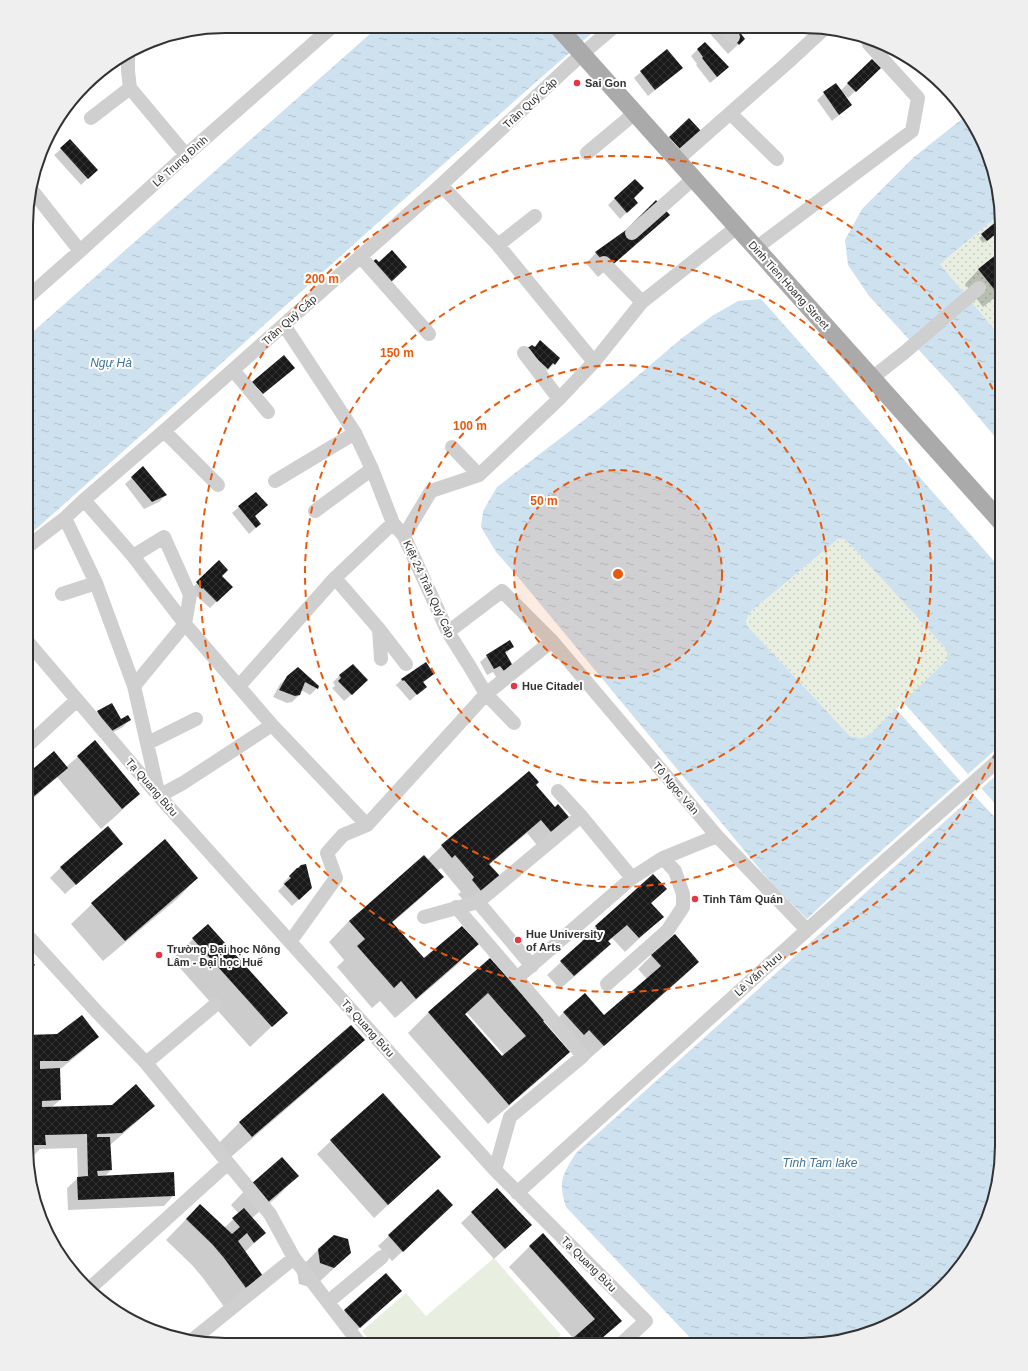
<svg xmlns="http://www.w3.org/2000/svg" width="1028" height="1371" font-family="Arial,sans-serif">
<defs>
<pattern id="park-dots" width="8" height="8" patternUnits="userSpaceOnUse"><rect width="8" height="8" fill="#e8eee0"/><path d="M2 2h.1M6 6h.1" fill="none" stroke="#c7cdc1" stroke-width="1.8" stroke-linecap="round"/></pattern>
<pattern id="water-ripples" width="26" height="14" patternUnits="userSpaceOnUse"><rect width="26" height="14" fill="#cde1ee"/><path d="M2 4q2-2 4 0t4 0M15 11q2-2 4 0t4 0" fill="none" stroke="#b0c2cd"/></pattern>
<pattern id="building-cross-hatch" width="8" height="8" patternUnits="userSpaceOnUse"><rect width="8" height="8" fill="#191919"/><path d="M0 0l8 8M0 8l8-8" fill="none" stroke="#323232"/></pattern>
</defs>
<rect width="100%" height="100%" fill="#fff"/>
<path fill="url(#park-dots)" d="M1000 214 1002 225V324L995 330 940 264Z
M842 538 848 542 947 650V661L870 734 862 738 850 736 748 627 746 621 749 613 838 539Z"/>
<path fill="#e8eee0" d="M494 1258 561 1335 550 1344H373L362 1331 406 1293 426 1316Z"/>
<path fill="url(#water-ripples)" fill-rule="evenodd" d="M379 26 599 27C406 195 218 368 27 537V337Z
M967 115 981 137 995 174 1000 214 940 264 995 330 1002 324V445L952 386 869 296 848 265 845 240 862 209 914 157Z
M761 299 1002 570V744L847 881 807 919 773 885 513 571 496 552 481 527 483 511 497 487 601 407 682 338 712 316 738 301ZM842 538 848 542 947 650V660L870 734 862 738 850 736 748 627 746 621 749 613 838 539Z
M1002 770V1159L991 1210 968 1257 952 1275 900 1319C847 1354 758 1345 697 1345L566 1207C558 1180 562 1176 576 1153Z"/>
<path fill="#fff" d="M903 702 969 775 961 782 896 709Z
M980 787 1002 811V825L972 793Z"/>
<path fill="#0003" fill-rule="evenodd" d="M707 27H743L738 32 744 39 728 54 705 28Z
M698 49 721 74 710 83 696 65 697 64 691 56Z
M872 60 880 68 848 98 845 95 844 96 851 105 832 121 817 100 835 84 840 91Z
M681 68 648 96 634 78 641 72Z
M61 149 90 176 81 185 54 155Z
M615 198H632L636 203 620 219 608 205Z
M668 215 598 277 586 263 596 253Z
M997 223 998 231 983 243 979 238Z
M1002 251V292L983 307 965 284 978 270Z
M540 342 554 364 547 371 546 369 540 375 534 347Z
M143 468 166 495 159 502 144 509 125 484Z
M267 505 254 517 260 524 249 534 232 513 239 507Z
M219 562 221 576 231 587 210 608 190 590Z
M513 647 505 654 512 666 497 678 493 672 487 675 480 662 487 656Z
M298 669 317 688 310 695 301 690 299 695 292 702 287 703 273 697 280 684Z
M433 674 423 683 418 693 410 701 397 686H395L402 679Z
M340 675 360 687 344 701 332 688 335 686 333 682Z
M111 704 121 720H129L123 727 103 738 91 719 98 712Z
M95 742 139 794 118 814 101 829 57 777 27 804V776L54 753 66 767Z
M535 785 555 809 567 817 537 845 527 833 489 865 499 876 467 905 458 894 461 892 441 868 437 871 442 877 422 897 392 923 424 960 477 944 457 965 395 1018 380 1001 372 1008 337 967 344 960 329 942 349 921 427 860 442 846Z
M122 844 65 894 50 878 61 867Z
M297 869 311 888 292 906 278 891 284 885 283 883Z
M653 875 666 889 650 904 662 917 625 952 612 938 608 942 609 944 596 958 560 989 547 975 583 942 581 940 595 927Z
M197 878 177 899 103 961 71 924 92 904Z
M208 925 286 1013 250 1047 172 959Z
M652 955 698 962 684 976 589 1059 574 1043 550 1026 564 1012 604 1017 647 979 638 969Z
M490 959 569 1052 548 1072 488 1124 408 1033 429 1012ZM467 1013 505 1056 502 1058 464 1015Z
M26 1036H97L84 1050 59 1070 60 1100 52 1107 153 1106 139 1120 110 1145 111 1170 104 1177 174 1195 164 1206 68 1210 67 1188 78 1178 77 1148 40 1149 31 1158H28L26 1146Z
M363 1040 343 1060 231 1157 219 1143 240 1122Z
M331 1141 440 1157 374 1218 317 1154Z
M297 1176 277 1197 252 1218 264 1233 245 1252 262 1276 225 1308 203 1278 192 1265 166 1240 200 1205 224 1228 239 1214 231 1205 251 1184Z
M497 1189 520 1235 494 1259 461 1223Z
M438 1190 442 1215 392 1261 378 1246Z
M530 1246 620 1321 596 1344H568L574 1339 509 1267Z
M318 1250 350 1253 313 1288 299 1284 297 1271Z
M390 1301 349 1337 335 1321 345 1311Z"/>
<path fill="url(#building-cross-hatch)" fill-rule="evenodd" d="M724 27H736L745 39 739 45Z
M705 42 729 67 717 77 702 58 703 57 697 49Z
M667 49 683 68 655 90 640 71Z
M872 59 881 68 856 92 847 83Z
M836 83 852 105 839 115 823 92Z
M689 118 701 131 680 149 669 137Z
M70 139 98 170 88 179 60 148Z
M635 179 644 188 634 198 638 203 627 213 614 198Z
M656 200 670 215 609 268 595 252 626 230Z
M997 221 1002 229 987 241 981 234Z
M392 250 407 267 390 283 372 262 376 259 379 262Z
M1002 250V290L998 294 978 269Z
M540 340 560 358 555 365 553 363 548 369 526 349 532 345 535 347Z
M284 355 295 368 263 394 252 382Z
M143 466 167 495 152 502 131 477Z
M256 492 268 505 255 516 261 524 256 528 238 506Z
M219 560 228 570 222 576 233 587 217 602 203 588 202 589 196 582Z
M510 640 514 647 505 652 513 666 504 671 500 666 494 669 486 655Z
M426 662 434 674 423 682 427 687 417 695 404 680 403 681 401 679Z
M353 664 368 680 352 695 338 681 341 678 339 675Z
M298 667 319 686 318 689 305 682 300 695 295 696 279 690 287 676Z
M112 703 121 719 128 715 131 720 110 732 97 711Z
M95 740 140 794 122 809 77 756Z
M54 751 68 768 27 802V774Z
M529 771 539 782 536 785 555 807 558 804 569 817 551 832 541 820 489 864 500 876 482 892 472 880 474 877 455 855 452 858 441 845Z
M108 826 123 844 76 885 60 867Z
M165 839 198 878 125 941 91 903Z
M424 855 444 877 392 922 424 958 462 926 479 944 416 999 401 981 394 988 357 946 365 939 349 921Z
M306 864 312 888 299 900 284 884 291 878 289 876 297 868H298L301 865Z
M653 874 667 889 651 903 664 917 639 938 627 925 608 941 611 944 574 976 560 961 597 928 595 926Z
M208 924 288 1013 272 1027 192 938Z
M675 934 699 962 604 1046 589 1030 584 1035 563 1012 585 993 604 1015 661 966 651 955Z
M26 955 35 965 26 973Z
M490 958 545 1020 543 1021 570 1052 509 1105 428 1012ZM488 993 526 1036 502 1056 465 1014Z
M82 1015 99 1037 68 1061H40V1069L60 1068 61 1100 42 1101V1107L112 1105 136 1084 155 1106 122 1133 97 1134V1137H110L112 1170 97 1171 98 1176 174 1172 175 1196 78 1200 77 1177 88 1176 87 1134 45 1135 46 1145H33V1135H26V1107H31L30 1062H26V1035L57 1034Z
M351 1025 365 1040 252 1137 239 1122Z
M383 1093 441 1157 388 1205 330 1140Z
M282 1157 299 1176 267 1203 251 1184Z
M497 1188 532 1225 505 1249 471 1212Z
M438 1189 453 1205 403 1252 388 1235Z
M200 1204 232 1234 240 1227 232 1218 244 1208 266 1233 254 1243 247 1233 238 1241 263 1276 246 1288 224 1258 212 1244 186 1219Z
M543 1233 622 1321 595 1344H566L595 1319 529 1246Z
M334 1235 348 1239 351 1253 334 1268 320 1263 318 1249Z
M386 1273 402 1291 360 1328 344 1310Z"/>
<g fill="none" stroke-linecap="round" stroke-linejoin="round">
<path stroke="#cfcfcf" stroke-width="14" d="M724 27 733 37
M128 56V71L130 88 186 155
M91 118 130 88
M735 118 777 159
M587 153 635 113
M677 160 786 64 825 28
M441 185 498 245 594 362
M31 189 80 251
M632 233 693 179
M498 245 535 216
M756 248 912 131 918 98 869 44 873 40
M360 256 429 334
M604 263 642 302
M28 297 80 251 186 155 333 26
M284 325 355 433 372 469 393 523 404 536 448 632 470 667 486 694 514 723
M524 353 559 399
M233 370 268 412
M872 378 905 352 979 288
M164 431 218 485
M452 447 479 475
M275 481 355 433
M84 500 133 556 185 624 272 725 367 825
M315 511 372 469
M65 518 96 583 134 686 159 796 183 783 272 725
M404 536 431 491 479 475 559 399 594 362 642 302 737 227
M27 547 65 518 84 500 164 431 441 185 582 54 614 27
M133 556 164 537 190 595 185 624 134 686
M335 578 379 629 406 664
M62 594 96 583
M379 629 381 659
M448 632 502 591 552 641 717 836 807 930
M27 641 159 796 495 1170 646 1321 621 1344
M239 686 335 578 393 523
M148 743 196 719
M27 746 77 700
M558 791 581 816 632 878
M478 902 532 966
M456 907 517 978
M424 917 478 902 581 816
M26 934 97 1012 146 1063 270 1214 294 1258 360 1344
M290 942 336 878 327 853 343 835 367 825 486 694 552 641
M607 984 667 931 683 907V894L675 871 663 858
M146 1063 215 1005
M495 1170 510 1117 583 1056 517 978 632 878 663 858 717 836
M517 1193 807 930 1002 757
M89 1289 228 1163
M328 1302 382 1257
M191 1341 294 1258"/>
<path stroke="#aaa" stroke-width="18" d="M558 27 1002 523"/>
</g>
<circle cx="618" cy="574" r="104" fill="#e8590c" fill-opacity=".12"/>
<g fill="none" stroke="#e8590c" stroke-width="2" stroke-dasharray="7 5">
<circle cx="618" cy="574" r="104"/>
<circle cx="618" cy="574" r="209"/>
<circle cx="618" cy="574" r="313"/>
<path d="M1001 741A418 418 0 1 1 1001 407"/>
</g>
<g fill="#e83541" stroke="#fff" stroke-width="1.5">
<circle cx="577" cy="83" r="4"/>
<circle cx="514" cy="686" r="4"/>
<circle cx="695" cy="899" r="4"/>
<circle cx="518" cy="940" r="4"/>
<circle cx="159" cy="955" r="4"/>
</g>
<g text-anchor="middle" stroke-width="4" stroke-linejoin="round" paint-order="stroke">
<g font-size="11" font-weight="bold" fill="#323232" stroke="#fff" text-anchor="start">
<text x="585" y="87">Sai Gon</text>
<text x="522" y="690">Hue Citadel</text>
<text x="703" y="903">Tinh Tâm Quán</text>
<text x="526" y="938">Hue University<tspan x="526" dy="13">of Arts</tspan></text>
<text x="167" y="953">Trường Đại học Nông<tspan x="167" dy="13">Lâm - Đại học Huế</tspan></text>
</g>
<g font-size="11" fill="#323232" stroke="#fff">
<text transform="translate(530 103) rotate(-43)" y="4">Trần Quý Cáp</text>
<text transform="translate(180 161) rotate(-42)" y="4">Lê Trung Đình</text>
<text transform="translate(789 285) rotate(48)" y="4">Dinh Tien Hoang Street</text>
<text transform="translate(289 320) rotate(-42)" y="4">Trần Quý Cáp</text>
<text transform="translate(429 589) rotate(65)" y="4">Kiệt 24 Trần Quý Cáp</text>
<text transform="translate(152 787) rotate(49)" y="4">Tạ Quang Bửu</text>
<text transform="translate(676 788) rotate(50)" y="4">Tô Ngọc Vân</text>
<text transform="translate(758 974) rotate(-42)" y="4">Lê Văn Hưu</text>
<text transform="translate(368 1028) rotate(48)" y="4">Tạ Quang Bửu</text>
<text transform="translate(589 1264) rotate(45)" y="4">Tạ Quang Bửu</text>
</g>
<g font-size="12" font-style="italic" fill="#3d7396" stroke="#fff">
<text x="111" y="367">Ngự Hà</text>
<text x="820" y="1167">Tinh Tam lake</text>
</g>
</g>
<path d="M0 0H1028V1371H0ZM225 33H803A192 192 0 0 1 995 225V1146A192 192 0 0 1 803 1338H225A192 192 0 0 1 33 1146V225A192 192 0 0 1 225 33Z" fill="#efefef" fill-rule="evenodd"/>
<path fill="none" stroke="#323232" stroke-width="2" d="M225 33H803A192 192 0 0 1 995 225V1146A192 192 0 0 1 803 1338H225A192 192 0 0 1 33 1146V225A192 192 0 0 1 225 33Z"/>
<circle cx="618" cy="574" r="6" fill="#e8590c" stroke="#fff" stroke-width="2"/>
<g font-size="12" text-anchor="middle" font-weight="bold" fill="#e8590c" stroke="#fff" stroke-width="4" stroke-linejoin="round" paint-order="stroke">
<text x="322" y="283">200 m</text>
<text x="397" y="357">150 m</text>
<text x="470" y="430">100 m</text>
<text x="544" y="505">50 m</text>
</g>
</svg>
